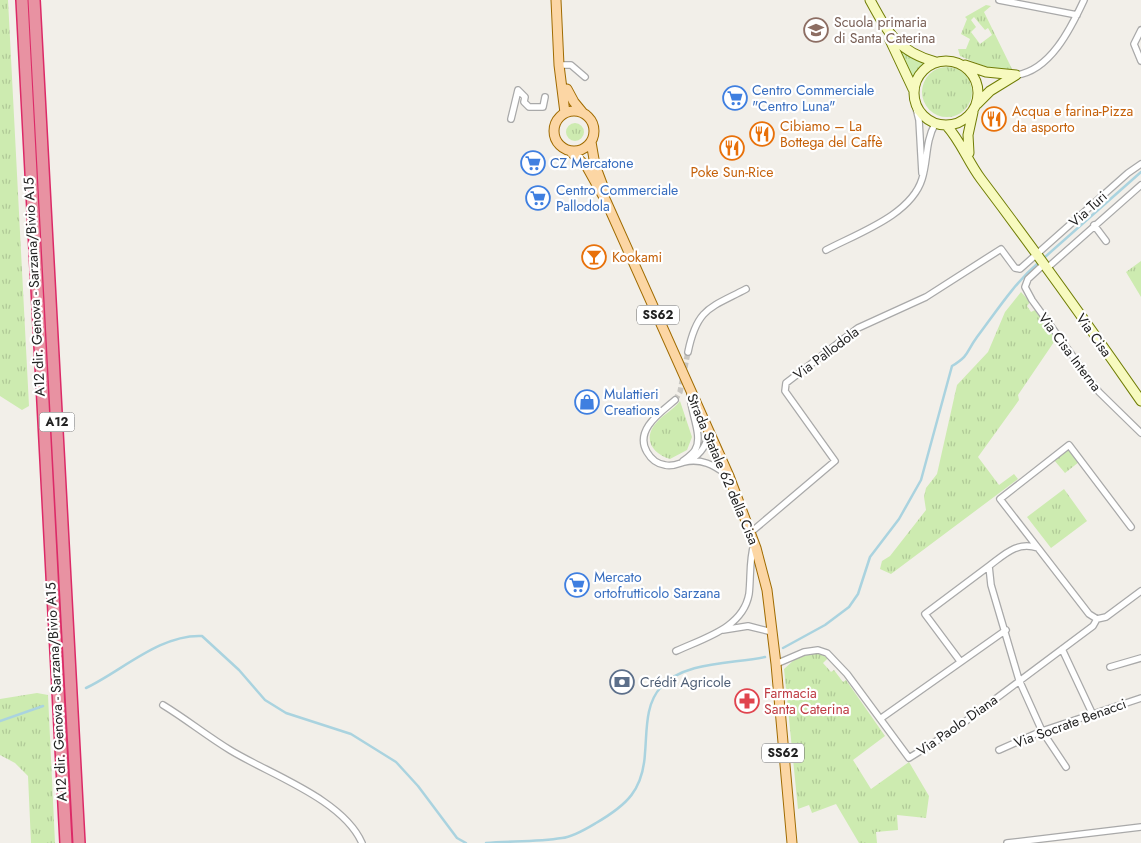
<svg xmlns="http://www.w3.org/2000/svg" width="1141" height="843" font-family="Jost,sans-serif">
<defs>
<pattern id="grass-tufts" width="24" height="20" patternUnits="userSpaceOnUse" patternTransform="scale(1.25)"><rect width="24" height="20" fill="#cdebb0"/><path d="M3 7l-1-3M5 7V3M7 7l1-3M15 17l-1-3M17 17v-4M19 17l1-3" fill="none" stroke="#b0c997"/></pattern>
</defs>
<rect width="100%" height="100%" fill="#f2efe9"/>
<path fill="url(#grass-tufts)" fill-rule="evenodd" d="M0 0H8L29 406 22 410 0 396Z
M986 5 991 6 984 12 1012 69C992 71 978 64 960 56L958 49H966L970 39 961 34 967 19 965 17ZM974 17 985 30 988 28 992 35 980 44 971 32 976 27 971 20Z
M896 45 927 61 919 68 913 80Z
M922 92a25 25 0 1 1 50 0a25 25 0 1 1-50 0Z
M566 132a9 9 0 1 1 18 0a9 9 0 1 1-18 0Z
M1141 261V297L1126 272Z
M1021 292 1030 302 1027 306 1031 312 1035 310 1056 339 1018 395 1019 400 978 457 999 485 1014 474 1018 479 891 574 880 569 882 561 890 556 926 510 924 497 926 488 937 474 957 385 988 352 1005 312Z
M680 401 692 437 687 450 670 459C652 454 642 438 657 422 664 414 673 410 680 401Z
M1068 450 1079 462 1065 473 1054 460Z
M1064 489 1087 521 1051 548 1027 517Z
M812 653 820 654 828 658 823 663 831 672 834 670 843 682 846 680 885 736 853 760 871 789 909 762 929 796 926 818 897 815 898 830 876 832 877 843H859L836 804 812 813 809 805 798 809 784 669 794 660Z
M37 693 48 695 55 843H31L28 776 15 763 0 755V699Z"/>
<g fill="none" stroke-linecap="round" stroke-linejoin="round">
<path stroke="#aad3df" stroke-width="2.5" d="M1045 257 1141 172
M783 648 825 625 849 607 858 594 870 557 899 519 921 480 952 366C970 355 966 352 977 337 996 312 1013 285 1037 264
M86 688C122 671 160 634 202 636L239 670 265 700 286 713 351 734 396 762 418 786 457 838 466 843
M0 721 43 706
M486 843C511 841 537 842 562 838 573 837 586 829 596 823 627 805 643 790 645 753 647 731 645 704 661 687 684 661 733 664 765 657"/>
<path stroke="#c8c6c1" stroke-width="5.5" stroke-dasharray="5.5 3" stroke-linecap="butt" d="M675 400 680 392 688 352"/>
<g stroke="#a9a9a9" stroke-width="8">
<path id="street" d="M999 0 1077 15
M1141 30 1134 44 1141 61
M559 65H571L585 77
M1016 75C1050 71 1071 28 1084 0
M915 104 919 120 922 173
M511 119 518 90 525 97 524 102 529 107H543L545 97
M1094 225 1106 241
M826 250C858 233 911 215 922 179 928 160 925 142 935 124
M1043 265 1028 279 1025 287 1032 300 1099 392 1141 433
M1046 269 1141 185
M688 352C697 308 710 308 746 289
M675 400C661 412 634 430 647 452 651 459 657 464 665 465 672 467 678 464 684 462 701 458 714 465 727 475
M691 459C701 454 707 444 708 433
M683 461C687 458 693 454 695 450 704 436 689 410 690 392
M750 533 835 461 785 391 786 383 858 328 926 297 1001 249 1015 268 1020 269 1128 173 1141 164
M1038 548 1000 499 1069 445 1131 527
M723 630 748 626 772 632
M1062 649 1092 713
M676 651C704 638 743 628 749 594 751 577 749 561 754 544
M960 661 925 614 989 566
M776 664 804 652 818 650 827 653 847 674 909 758 954 730 1093 626 1097 619 1106 617 1141 591
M1110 667 1141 658
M163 705C186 719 207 736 230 750 269 774 343 799 362 843
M880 719 1006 630
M999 750 1042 731 1141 698
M1066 767 1042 731 1019 680 991 585 989 566C1005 554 1017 541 1038 548L1089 614 1097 619
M1007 843 1141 827"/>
</g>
<g stroke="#707d05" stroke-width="11">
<path id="secondary" d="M870 0C888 33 898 52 936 62
M890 40 913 89
M914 93a32 32 0 1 1 64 0a32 32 0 1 1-64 0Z
M965 65 986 72 1016 75
M977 104 990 91 1016 75
M946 125C961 141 968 162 981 179 1036 252 1089 326 1141 401
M969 153 968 135 973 112"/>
</g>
<g stroke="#a06b00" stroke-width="11">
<path id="primary" d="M556 0 559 65 565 113
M567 89 574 102 583 113
M554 131a20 20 0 1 1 40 0a20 20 0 1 1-40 0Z
M591 142 595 165 604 189
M570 151 587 167 606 201 729 476 756 548 767 590 776 664 792 843"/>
</g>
<g stroke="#dc2a67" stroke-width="14">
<path id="highway" d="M22 0 66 843
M34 0 79 843"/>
</g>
<use href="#street" stroke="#fff" stroke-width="5.5"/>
<use href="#secondary" stroke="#f7fabf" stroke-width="9"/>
<use href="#primary" stroke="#fcd6a4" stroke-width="9"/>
<use href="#highway" stroke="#e892a2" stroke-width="11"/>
</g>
<defs>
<g id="school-ring" transform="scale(1.25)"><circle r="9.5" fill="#fff" stroke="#8d6e63" stroke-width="1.5"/><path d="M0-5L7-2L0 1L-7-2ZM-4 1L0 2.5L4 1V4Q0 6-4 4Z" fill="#8d6e63"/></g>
<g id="supermarket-ring" transform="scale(1.25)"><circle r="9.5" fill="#fff" stroke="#3f7fe0" stroke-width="1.5"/><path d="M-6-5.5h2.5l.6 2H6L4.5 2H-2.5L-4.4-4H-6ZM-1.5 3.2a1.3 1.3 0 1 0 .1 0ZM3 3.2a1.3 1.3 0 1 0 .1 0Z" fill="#3f7fe0"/></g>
<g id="restaurant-ring" transform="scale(1.25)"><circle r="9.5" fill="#fff" stroke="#e8710a" stroke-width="1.5"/><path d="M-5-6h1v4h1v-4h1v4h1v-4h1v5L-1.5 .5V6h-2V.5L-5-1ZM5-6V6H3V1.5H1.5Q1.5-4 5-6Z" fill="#e8710a"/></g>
<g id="bar-ring" transform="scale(1.25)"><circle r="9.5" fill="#fff" stroke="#e8710a" stroke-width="1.5"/><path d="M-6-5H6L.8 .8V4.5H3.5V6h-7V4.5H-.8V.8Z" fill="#e8710a"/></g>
<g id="shop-ring" transform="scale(1.25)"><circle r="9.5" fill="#fff" stroke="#3f7fe0" stroke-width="1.5"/><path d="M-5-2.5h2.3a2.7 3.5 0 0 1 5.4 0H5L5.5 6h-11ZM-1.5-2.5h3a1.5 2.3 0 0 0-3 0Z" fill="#3f7fe0"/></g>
<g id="bank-ring" transform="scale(1.25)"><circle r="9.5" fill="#fff" stroke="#5c6f8a" stroke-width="1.5"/><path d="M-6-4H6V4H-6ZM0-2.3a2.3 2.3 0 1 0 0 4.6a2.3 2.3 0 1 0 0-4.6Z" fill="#5c6f8a"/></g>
<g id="pharmacy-ring" transform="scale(1.25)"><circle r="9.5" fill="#fff" stroke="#e0444e" stroke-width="1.5"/><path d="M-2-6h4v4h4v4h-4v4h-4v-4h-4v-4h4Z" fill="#e0444e"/></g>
</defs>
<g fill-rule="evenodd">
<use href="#school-ring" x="816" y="30"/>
<use href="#supermarket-ring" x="735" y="98"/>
<use href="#restaurant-ring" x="994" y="119"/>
<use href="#restaurant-ring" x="762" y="134"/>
<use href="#restaurant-ring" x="732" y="148"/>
<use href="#supermarket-ring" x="533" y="163"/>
<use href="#supermarket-ring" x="538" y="198"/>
<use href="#bar-ring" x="594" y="257"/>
<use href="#shop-ring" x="587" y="402"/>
<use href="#supermarket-ring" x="577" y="585"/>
<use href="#bank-ring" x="622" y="682"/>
<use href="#pharmacy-ring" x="747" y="701"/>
</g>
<g text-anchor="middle" stroke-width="4.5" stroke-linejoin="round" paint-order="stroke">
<g fill="#fff" stroke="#646464" stroke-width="1">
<rect x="637" y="305.5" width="42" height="19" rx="4"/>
<rect x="39.5" y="412.5" width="35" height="19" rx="4"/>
<rect x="762" y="743.5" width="42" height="19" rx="4"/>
</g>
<g font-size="12" font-weight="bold" fill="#222">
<text x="658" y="319">SS62</text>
<text x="57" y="426">A12</text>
<text x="783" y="757">SS62</text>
</g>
<g font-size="14" fill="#785e54" stroke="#fff" text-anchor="start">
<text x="834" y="27">Scuola primaria<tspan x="834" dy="16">di Santa Caterina</tspan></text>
</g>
<g font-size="14" fill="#366cbe" stroke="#fff" text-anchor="start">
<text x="752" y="95">Centro Commerciale<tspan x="752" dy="16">"Centro Luna"</tspan></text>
<text x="550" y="168">CZ Mercatone</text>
<text x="556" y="195">Centro Commerciale<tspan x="556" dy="16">Pallodola</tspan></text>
<text x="604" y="399">Mulattieri<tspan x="604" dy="16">Creations</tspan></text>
<text x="594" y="582">Mercato<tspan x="594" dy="16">ortofrutticolo Sarzana</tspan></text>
</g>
<g font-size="14" fill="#c56008" stroke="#fff" text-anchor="start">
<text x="1012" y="116">Acqua e farina-Pizza<tspan x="1012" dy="16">da asporto</tspan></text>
<text x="780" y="131">Cibiamo – La<tspan x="780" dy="16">Bottega del Caffè</tspan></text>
<text x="732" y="177" text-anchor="middle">Poke Sun-Rice</text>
<text x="612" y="262">Kookami</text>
</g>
<g font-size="14" fill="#222" stroke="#fff">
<text transform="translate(1088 209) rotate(-42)" y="5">Via Turi</text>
<text transform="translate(34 287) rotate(-93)" y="5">A12 dir. Genova - Sarzana/Bivio A15</text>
<text transform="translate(1094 335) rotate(54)" y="5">Via Cisa</text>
<text transform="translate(1070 352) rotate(53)" y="5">Via Cisa Interna</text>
<text transform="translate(826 353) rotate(-37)" y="5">Via Pallodola</text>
<text transform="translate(723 469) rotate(67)" y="5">Strada Statale 62 della Cisa</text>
<text transform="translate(56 692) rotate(-93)" y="5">A12 dir. Genova - Sarzana/Bivio A15</text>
<text transform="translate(1070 723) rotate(-20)" y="5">Via Socrate Benacci</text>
<text transform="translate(957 725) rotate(-35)" y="5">Via Paolo Diana</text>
</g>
<g font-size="14" fill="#4e5e75" stroke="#fff" text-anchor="start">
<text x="640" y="687">Crédit Agricole</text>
</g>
<g font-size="14" fill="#be3a42" stroke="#fff" text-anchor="start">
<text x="764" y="698">Farmacia<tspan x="764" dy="16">Santa Caterina</tspan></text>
</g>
</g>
</svg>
